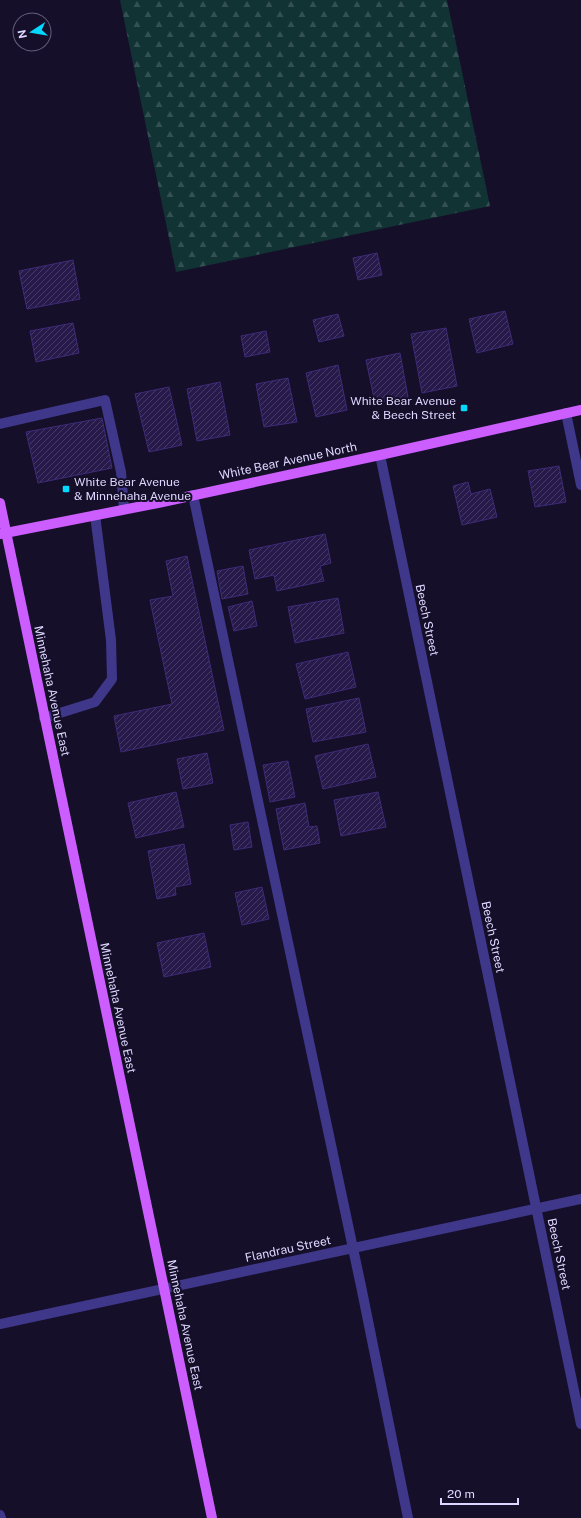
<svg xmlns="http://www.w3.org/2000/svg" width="581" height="1518" font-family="'Public Sans',sans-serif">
<defs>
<pattern id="forest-firs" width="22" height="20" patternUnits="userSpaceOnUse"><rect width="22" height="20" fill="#113334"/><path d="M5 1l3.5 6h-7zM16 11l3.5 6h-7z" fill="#335052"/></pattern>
<pattern id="building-hatch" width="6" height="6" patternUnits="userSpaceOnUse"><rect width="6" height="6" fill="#271a4b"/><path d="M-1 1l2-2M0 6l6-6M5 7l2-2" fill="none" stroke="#463b66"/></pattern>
</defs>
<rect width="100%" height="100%" fill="#150f29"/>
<path fill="url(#forest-firs)" d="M120 0H447L490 206 176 272Z"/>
<path fill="url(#building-hatch)" stroke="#3e2b78" d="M377 253 382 275 358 280 353 258Z
M73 260 80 299 27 309 19 271Z
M505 311 513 344 477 353 469 319Z
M338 314 344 336 319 342 313 320Z
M73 323 79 353 36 362 30 331Z
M446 328 457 386 422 393 411 334Z
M266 331 270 352 245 357 241 336Z
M400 353 408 397 375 403 366 360Z
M338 365 347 410 316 417 306 373Z
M288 378 297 422 264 427 256 384Z
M220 382 230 435 197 441 187 389Z
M169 387 182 445 149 452 135 394Z
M102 418 112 468 38 483 26 432Z
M559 466 566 502 535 507 528 471Z
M468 482 471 494 490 489 497 517 462 525 453 486Z
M325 534 331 563 320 566 324 581 277 591 274 575 255 579 249 550Z
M187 556 224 730 121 752 114 716 172 704 150 600 173 596 166 561Z
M243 566 248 594 222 599 217 571Z
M338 598 344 633 295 643 288 607Z
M252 601 257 626 234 631 228 607Z
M348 652 356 687 305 699 296 664Z
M359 698 366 732 313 742 306 709Z
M368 744 376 777 323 789 315 756Z
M207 753 213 783 183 789 177 759Z
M288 761 295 797 270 802 263 765Z
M176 792 184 827 136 838 128 803Z
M378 792 386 827 341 836 334 800Z
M305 803 309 827 317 826 320 843 284 850 276 809Z
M248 822 252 847 234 850 230 825Z
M184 844 191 884 175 887 176 895 157 899 148 851Z
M262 887 269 919 242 925 235 893Z
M204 933 211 967 164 977 157 943Z"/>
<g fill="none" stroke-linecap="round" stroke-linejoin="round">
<path stroke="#3f378a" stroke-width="10" d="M566 413 581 485
M0 424 105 400 121 472 124 509
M380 455 581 1424
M193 495 361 1286 408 1518
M44 718 95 702 112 679 111 640 95 515
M0 1324 581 1199
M0 1515 1 1518"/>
<path stroke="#cc5eff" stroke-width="10" d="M0 503 212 1518
M0 534 158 503 380 455 581 410"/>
</g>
<g fill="#03d8ff" stroke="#150f29" stroke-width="1.5">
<rect x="460" y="404" width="8" height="8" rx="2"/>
<rect x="62" y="485" width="8" height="8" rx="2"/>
</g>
<g text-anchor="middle" stroke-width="4" stroke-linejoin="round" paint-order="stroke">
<g font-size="12" fill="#ded7ff" stroke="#150f29" text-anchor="end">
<text x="456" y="405">White Bear Avenue<tspan x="456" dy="14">&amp; Beech Street</tspan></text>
<text x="74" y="486" text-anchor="start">White Bear Avenue<tspan x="74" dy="14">&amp; Minnehaha Avenue</tspan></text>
</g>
<g font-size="12" fill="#ded7ff" stroke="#150f29">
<text transform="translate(288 461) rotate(-12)" y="4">White Bear Avenue North</text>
<text transform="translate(427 620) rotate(78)" y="4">Beech Street</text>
<text transform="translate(52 691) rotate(78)" y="4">Minnehaha Avenue East</text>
<text transform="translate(493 937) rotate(78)" y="4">Beech Street</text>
<text transform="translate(118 1008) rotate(78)" y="4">Minnehaha Avenue East</text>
<text transform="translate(288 1249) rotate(-12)" y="4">Flandrau Street</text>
<text transform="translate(559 1254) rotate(78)" y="4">Beech Street</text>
<text transform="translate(185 1325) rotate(78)" y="4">Minnehaha Avenue East</text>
</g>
</g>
<g transform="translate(32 32) rotate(258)"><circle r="19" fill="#150f29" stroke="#655f7f"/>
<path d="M0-3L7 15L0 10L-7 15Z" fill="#03d8ff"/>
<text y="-6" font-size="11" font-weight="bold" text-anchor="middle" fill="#ded7ff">N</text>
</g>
<path d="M441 1498v6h77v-6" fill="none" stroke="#ded7ff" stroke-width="2"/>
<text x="447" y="1498" font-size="12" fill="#ded7ff" stroke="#150f29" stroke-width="3" paint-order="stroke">20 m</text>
</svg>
